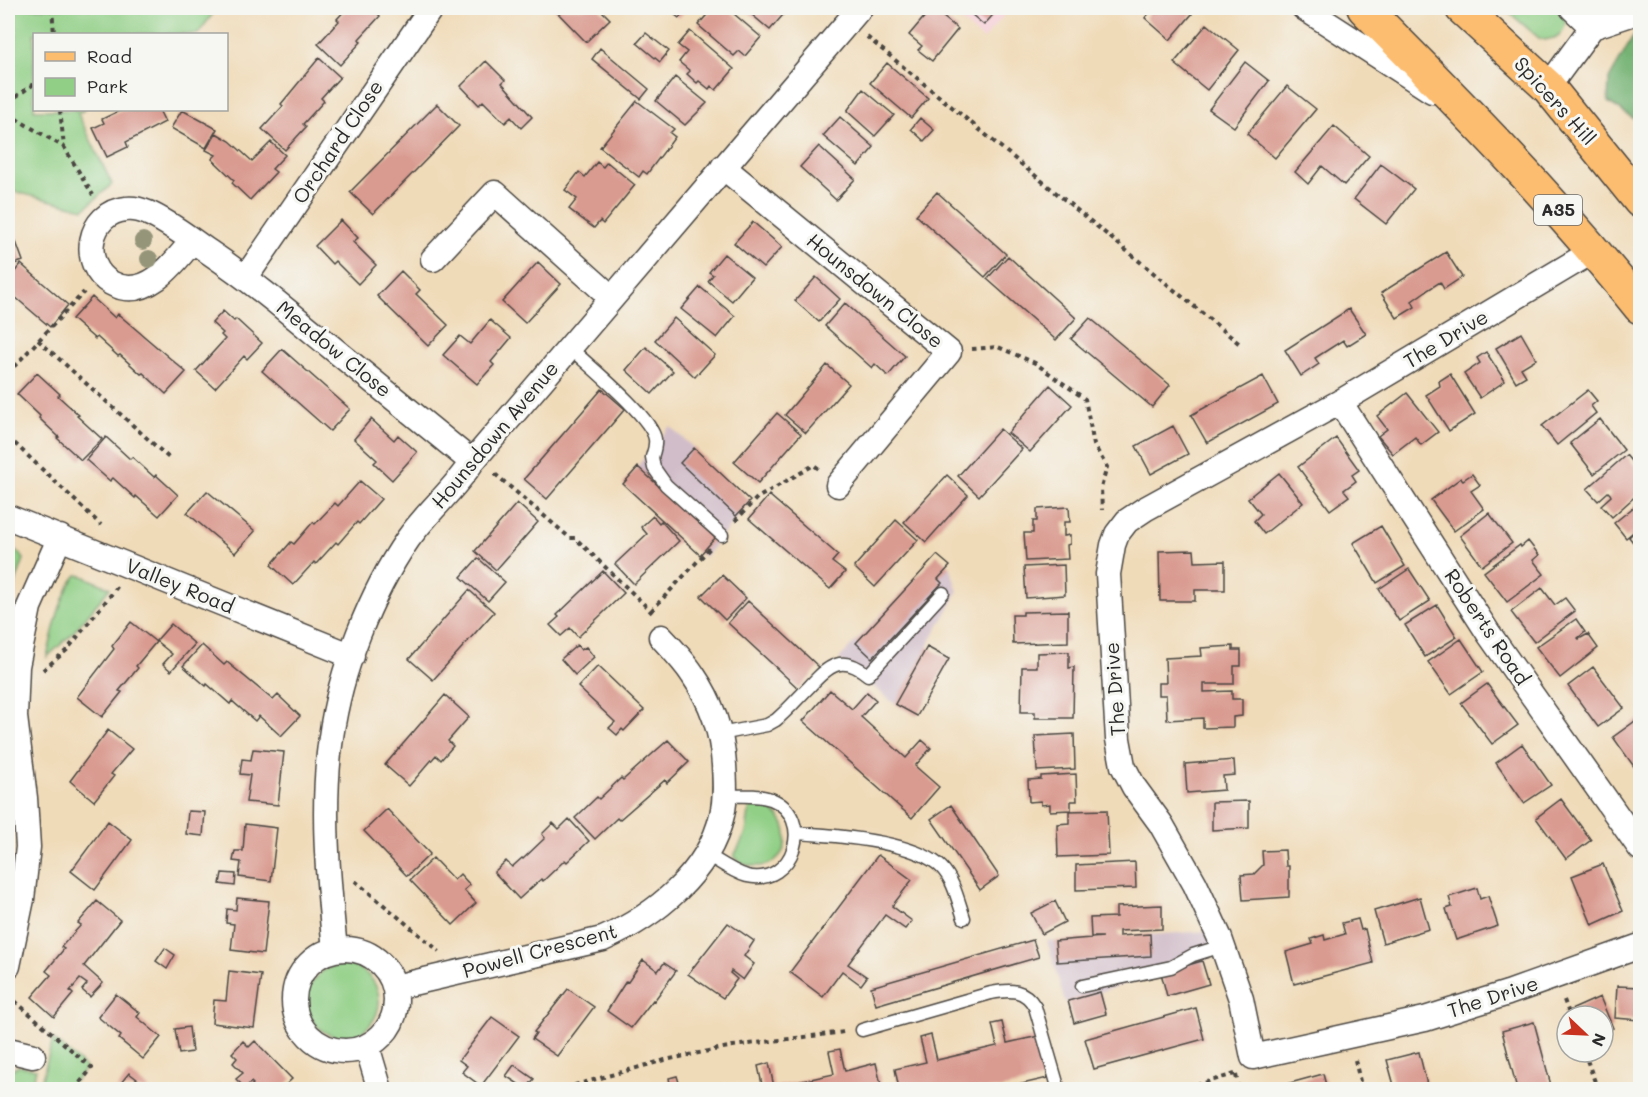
<svg xmlns="http://www.w3.org/2000/svg" width="1648" height="1097" font-family="Mali,sans-serif">
<rect width="100%" height="100%" fill="#f6f6f2"/>
<filter id="ink" filterUnits="userSpaceOnUse"><feTurbulence type="fractalNoise" baseFrequency=".0167" numOctaves="2"/><feDisplacementMap in="SourceGraphic" scale="12" xChannelSelector="R" yChannelSelector="G"/><feConvolveMatrix kernelMatrix="1 2 1 2 8 2 1 2 1" color-interpolation-filters="sRGB"/></filter>
<filter id="wash" filterUnits="userSpaceOnUse"><feTurbulence type="fractalNoise" baseFrequency=".008" numOctaves="4" result="noise"/><feDisplacementMap in="SourceGraphic" scale="24" xChannelSelector="R" yChannelSelector="G"/><feGaussianBlur stdDeviation="1.35" result="paint"/><feColorMatrix in="noise" values="0 0 0 0 0 0 0 0 0 0 0 0 0 0 0 0 0 1.4 0 .05"/><feComposite in="paint" operator="in"/></filter>
<g filter="url(#wash)">
<rect width="100%" height="100%" fill="#f0dbb9"/>
<path fill="#f6cfd7" d="M946 8H1010L983 40Z"/>
<path fill="#d1bdc9" d="M670 426 750 501 705 557 623 484Z
M937 555 950 566 958 592 927 647 949 659 917 716 895 704 839 659Z
M1209 931 1219 953 1203 961 1209 984 1167 996 1160 973 1100 992 1106 1014 1074 1023 1068 1002H1065L1047 940 1055 941Z"/>
<path fill="#91cf86" stroke="#5e7d58" stroke-width="1.5" d="M8 8H217L198 34H34V110H84L78 114 112 184 84 209 8 190Z
M1504 8H1561C1567 19 1567 28 1558 37L1545 40 1539 38Z
M8 548 19 553 24 559 8 605Z
M77 575 83 576 110 588 71 635 47 657C53 633 60 593 77 575Z
M750 805C799 805 796 869 754 866 745 866 739 862 734 856L746 833Z
M307 1001a36 36 0 1 1 72 0a36 36 0 1 1-72 0Z
M53 1039 86 1068 68 1089H39Z
M19 1066 36 1069 31 1089H8V1071Z"/>
<path fill="#74b273" stroke="#506e4f" stroke-width="1.5" d="M1640 35V125L1636 120 1608 102 1609 79 1633 37Z"/>
<g id="blocks">
<path fill="#d99a8f" d="M347 8H382L377 13 380 16 359 39 361 42 340 65 318 44 339 21 337 19Z
M553 8H599L610 19 586 42Z
M666 8H687L679 18Z
M713 8H727L761 37 745 56 739 51 734 56 698 25Z
M744 8H789L770 30Z
M932 8 958 29 932 61 918 50 922 46 909 35Z
M964 8H999L984 25Z
M1154 8H1184L1192 14 1170 40 1145 18Z
M1207 24 1239 50 1207 90 1174 63Z
M690 31 734 69 716 90 711 86 709 89 699 81 697 83 687 74 690 71 679 62 687 52 678 45Z
M646 33 669 51 660 62 637 43Z
M600 48 649 89 641 99 592 59Z
M319 58 340 77 321 98 324 101 303 124 306 127 285 150 262 129 283 106 281 104Z
M486 61 505 80 502 83 532 117 521 128 511 117 505 123 483 101 479 105 461 86Z
M1245 62 1269 81 1234 127 1209 109Z
M887 63 928 98 911 118 870 83Z
M675 77 707 103 685 125 656 101Z
M1287 86 1316 109 1275 158 1247 134Z
M863 89 894 115 875 136 847 111Z
M637 101 674 129 670 133 675 137 647 174 643 171 639 177 600 147Z
M437 104 459 126 373 214 350 192Z
M121 110H159L165 122 126 142 128 147 107 157 93 128 104 123 102 119Z
M182 110 217 129 206 148 171 128Z
M840 117 874 147 858 166 823 136Z
M920 118 934 130 924 141 911 129Z
M1334 126 1369 156 1344 185 1322 166 1308 184 1295 172Z
M216 133 230 141 252 161 271 142 285 155 272 169 276 172 250 200 232 183 234 180 212 159 216 155 206 150Z
M819 146 855 179 836 200 800 167Z
M597 162 603 167 607 162 635 185 603 224 600 221 594 228 569 209 577 199 565 190 579 172 585 177Z
M1381 164 1414 189 1386 224 1354 199Z
M937 192 1006 254 985 277 916 215Z
M8 205 13 218 8 220 23 261 8 266Z
M341 220 358 238 353 242 376 265 358 284 335 261 332 264 315 246Z
M753 222 782 247 763 268 734 243Z
M1446 252 1462 277 1444 289 1440 282 1426 291 1412 301 1415 307 1397 318 1381 293Z
M724 254 752 277 732 301 708 281 713 275 709 272Z
M1008 256 1076 318 1056 340 987 279Z
M538 262 561 284 525 323 502 302Z
M21 264 68 305 50 327 8 291V280Z
M401 271 420 290 416 294 448 325 428 346 377 296Z
M816 277 840 299 819 322 795 301Z
M700 287 735 316 717 338 681 309Z
M92 297 115 318 118 314 186 372 166 394 143 373 141 374 120 355 118 356 97 337 95 339 72 319Z
M845 303 905 356 888 376 875 364 872 368 825 326Z
M1349 309 1366 334 1347 346 1343 340 1315 358 1319 364 1301 376 1285 350Z
M223 311 234 321 236 319 262 343 247 359 244 356 215 388 196 371 225 339 221 335 223 333 212 323Z
M674 318 715 355 695 377 655 340Z
M1090 318 1170 385 1152 407 1071 339Z
M490 320 511 338 491 362 494 365 477 384 443 355 460 336 470 344Z
M1521 333 1536 359 1521 368 1526 376 1516 382 1496 348Z
M646 347 673 371 652 394 626 370Z
M282 349 350 409 330 431 262 371Z
M1486 352 1505 381 1480 398 1464 374 1480 363 1477 358Z
M827 365 849 384 806 433 785 415Z
M37 373 60 394 58 396 79 415 77 416 102 439 81 460 57 438 59 437 39 418 40 416 17 394Z
M1450 374 1475 414 1449 431 1426 395 1440 386 1439 381Z
M1263 376 1278 404 1207 443 1191 415Z
M1050 385 1072 405 1030 452 1008 433Z
M602 389 625 409 547 499 524 479Z
M1588 390 1597 401 1591 406 1596 413 1557 445 1542 426Z
M1407 393 1438 432 1421 445 1415 437 1393 454 1378 436 1387 429 1377 416Z
M777 413 801 434 758 483 734 462Z
M371 419 394 440 398 435 417 452 392 480 374 463 377 460 354 439Z
M1600 419 1624 450 1594 474 1570 443Z
M1173 426 1188 454 1151 474 1136 446Z
M1000 429 1022 449 979 496 958 476Z
M106 437 130 459 132 457 154 477 156 475 178 495 159 516 136 496 135 498 113 478 110 481 86 460Z
M1336 438 1359 470 1352 475 1356 481 1344 490 1349 496 1330 510 1298 467Z
M694 448 750 501 736 516 680 463Z
M1626 455 1640 472V492L1612 517 1601 505 1611 496 1610 494 1608 492 1598 501 1587 489Z
M638 467 715 538 700 555 623 484Z
M1279 473 1303 503 1264 534 1254 521 1261 514 1248 498Z
M1472 474 1480 485 1471 491 1484 509 1454 531 1431 500 1461 478 1463 480Z
M947 475 968 495 926 542 904 522Z
M360 481 381 499 359 524 357 522 338 544 336 542 316 564 314 562 293 585 271 565 291 542 294 544 313 522 315 524 335 503 338 506Z
M207 491 255 531 235 553 187 513Z
M769 495 838 555 832 562 845 572 830 589 749 519Z
M1640 502V551L1629 537 1637 529 1626 538 1614 523Z
M517 503 538 522 496 570 475 551Z
M1069 507 1070 522H1064V536L1070 535V544L1067 545 1068 559 1026 561 1024 533H1033V521H1037V509Z
M1489 513 1512 543 1482 566 1460 536Z
M653 516 659 523 661 521 679 541 634 584 615 564 647 534 641 527Z
M896 520 918 540 875 587 854 567Z
M1381 526 1405 566 1377 583 1353 543Z
M1528 541 1539 555 1533 560 1544 574 1507 602 1484 572 1520 545 1521 547Z
M1194 550 1195 562 1225 561V590H1195V601H1160L1159 551Z
M937 555 950 566 938 579 942 583 872 658 856 643Z
M478 558 505 582 488 601 461 577Z
M1064 565 1065 595 1026 598 1024 567Z
M1409 569 1430 601 1399 621 1379 589Z
M603 571 624 593 578 637 570 628 561 636 550 625 559 617 557 615Z
M722 575 746 598 725 620 701 596Z
M1542 588 1555 605 1565 598 1575 611 1534 642 1511 612Z
M469 590 494 612 433 680 409 659Z
M748 601 819 667 799 689 728 623Z
M1437 605 1457 637 1425 657 1405 625Z
M1068 611V642L1013 644 1012 615H1023V612Z
M1576 619 1585 632 1578 638 1579 639 1588 634 1598 648 1560 678 1536 647Z
M131 622 156 642 136 666 138 668 119 691 122 692 102 717 77 697 114 649 112 646Z
M171 624 195 644 171 671 163 664 172 654 156 641Z
M1461 639 1483 672 1451 694 1428 662Z
M202 645 224 665 227 662 273 700 278 695 300 716 281 736 259 716 255 721 232 701 230 704 207 684 206 686 183 666Z
M577 645 581 650 586 647 594 657 575 675 561 659Z
M1233 646V650H1241V666H1234V684H1204V692L1232 691V699H1242V716L1233 717V727L1203 728V718L1167 720 1166 695H1158V683H1166L1165 658 1202 656 1201 648Z
M927 647 949 659 917 716 895 704Z
M1069 652V668L1074 667 1073 718H1035V712H1021L1022 667H1037V653Z
M598 666 644 710 624 731 622 729 617 735 609 728 615 722 578 687Z
M1593 667 1624 708 1598 727 1568 686Z
M1487 684 1518 725 1492 744 1461 703Z
M830 690 852 709 867 692 876 700 861 717 906 758 922 740 931 748 915 766 939 787 912 818 803 721Z
M445 695 469 717 448 741 453 746 441 760 436 755 409 786 385 765Z
M1638 719 1640 722V775L1613 737Z
M108 730 132 749 111 774 114 776 94 801 70 781Z
M1074 734 1075 769 1037 771 1035 736Z
M668 740 689 762 667 783 665 780 619 820 617 818 595 839 575 818 597 797 599 799 621 778 623 780Z
M1522 744 1551 785 1524 803 1496 763Z
M253 749 284 752 278 805 246 802 250 775 240 774 242 759 251 760Z
M1234 760 1235 775 1223 776 1224 790 1187 793 1185 764Z
M1076 774 1077 801H1071V810L1050 811V804L1041 805V801L1029 802 1028 780 1041 779V776Z
M1561 799 1591 840 1566 859 1536 818Z
M1249 801V828L1212 830V802Z
M951 805 999 876 980 890 931 819Z
M387 809 430 854 407 876 364 831Z
M1107 810 1109 855 1058 857 1057 824 1069 823V811Z
M188 811 205 812 203 836 186 834Z
M569 819 589 841 567 862 565 860 543 881 541 879 519 899 494 872 506 861 512 867 522 858 523 859 545 838 542 834 553 823 559 829Z
M108 821 132 840 95 890 71 871Z
M245 824 277 828 271 881 239 877 241 862 233 861 235 851H243Z
M1285 850 1286 866H1289V897L1243 900 1241 875 1254 874 1263 865 1262 851Z
M878 855 912 880 892 906 912 921 905 929 885 915 848 964 867 977 861 985 842 971 823 997 790 972Z
M433 858 454 880 460 874 470 885 464 890 476 903 453 925 410 880Z
M1135 862 1136 888 1076 890V865Z
M1603 864 1623 911 1592 925 1572 876Z
M222 873 236 874 235 886 220 884Z
M1477 888 1480 899 1488 896 1498 926 1456 940 1446 909 1452 907 1449 897Z
M1420 897 1429 929 1383 943 1374 911Z
M237 898 269 901 263 954 231 950 234 924 226 923 227 909 236 910Z
M97 901 120 920 84 966 103 983 90 997 82 990 87 984 80 979 70 991 73 994 54 1017 32 997 51 975 46 971 64 949 61 947 81 925 78 923Z
M1055 901 1065 922 1042 934 1031 913Z
M1162 905V929L1119 931V936L1150 934 1151 956 1057 962 1055 941 1103 937H1091L1090 918 1116 917V907Z
M1358 919 1361 930 1365 929 1373 963 1294 984 1286 952 1313 944 1311 939 1324 935 1325 940 1345 934 1342 923Z
M728 923 754 941 744 956 754 964 743 980 731 971 730 973 737 979 723 998 688 974Z
M1033 940 1039 957 876 1005 871 987Z
M165 948 175 955 167 969 156 961Z
M643 960 658 971 664 963 676 971 654 1001 653 1000 631 1028 607 1011 626 981 628 982Z
M1202 961 1209 984 1167 996 1161 973Z
M229 971 261 975 254 1028 212 1023 214 1000 226 1001Z
M1617 986 1640 987V1020L1615 1018Z
M568 989 594 1007 557 1056 532 1039 536 1033 534 1032Z
M1100 992 1106 1014 1074 1023 1068 1001Z
M116 994 140 1013 137 1017 161 1037 143 1059 119 1039 121 1036 98 1017Z
M1600 997 1613 1028 1603 1032V1016H1573L1571 1010Z
M1196 1008 1204 1039 1094 1069 1085 1039Z
M492 1017 519 1036 481 1086 462 1072 467 1066 459 1060Z
M1002 1022 1007 1043 1039 1036 1048 1078 1000 1089H899L895 1069 926 1062 920 1038 931 1035 937 1060 997 1046 992 1024Z
M1534 1022 1552 1089H1517L1502 1031Z
M189 1027 192 1052 179 1054 175 1029Z
M243 1041 249 1047 255 1041 292 1079 281 1089H248L253 1084 251 1082 245 1088 236 1079 243 1073 233 1063 237 1058 232 1053Z
M840 1049 845 1071 876 1063 882 1089H763L758 1066 769 1063 774 1087 834 1074 829 1051Z
M1419 1052 1428 1089H1395L1387 1060Z
M514 1065 534 1079 526 1089 506 1076Z
M129 1073 150 1089H116Z
M1323 1074 1327 1089H1292L1290 1083Z
M677 1076 681 1089H671L669 1078Z"/>
</g>
</g>
<g filter="url(#ink)">
<use href="#blocks" fill-opacity="0" stroke="#494540" stroke-width="1.5"/>
<g fill="none" stroke-linecap="round" stroke-linejoin="round">
<g stroke="#494540" stroke-width="15">
<path id="lane" d="M569 347C587 364 652 417 655 439 656 446 654 451 652 457L654 468 666 485 722 535
M720 734 767 725 776 720C788 710 798 698 809 687 829 665 842 654 868 675L943 593
M796 833C832 835 915 841 941 867 954 880 958 901 964 918
M706 854C718 861 733 872 747 876 794 887 816 817 771 799 757 794 740 796 725 796
M1082 986 1171 967 1193 955 1222 946
M862 1030 991 993C1011 989 1025 989 1035 1007L1059 1090"/>
</g>
<g stroke="#494540" stroke-width="27">
<path id="street" d="M1304 8 1432 91
M1572 8 1592 27
M1548 87 1592 27 1640 11
M723 167 949 352 838 485
M192 241C174 264 145 302 111 283 79 265 88 212 126 209 133 208 141 210 148 213 169 222 190 239 209 252 252 281 291 314 331 347 378 385 425 424 472 462
M1595 250 1340 402 1145 509 1127 521 1117 534 1113 545 1108 574 1118 739 1123 766 1134 787 1161 824 1195 884 1219 936 1241 999 1253 1057 1425 1019 1508 993 1640 946
M433 259 495 193 612 298
M246 277 431 8
M1340 402 1489 634 1640 848
M8 517 352 656
M294 1000a51 51 0 1 1 102 0a51 51 0 1 1-102 0Z
M335 950C328 879 321 807 331 737 340 671 370 594 408 539 427 512 454 490 472 462L860 8
M8 966 22 899 28 847 25 798 15 717 17 666 29 607 60 537
M395 987 603 939C655 916 709 873 722 815 726 798 725 781 724 765 722 733 711 701 693 675 684 661 672 649 661 637
M367 1046 380 1090
M8 1050 33 1056"/>
</g>
<g stroke="#494540" stroke-width="36">
<path id="primary" d="M1364 8C1460 104 1555 201 1640 307
M1462 8 1548 87 1640 201"/>
</g>
<path stroke="#494540" stroke-width="4" stroke-dasharray="4.5 4.5" stroke-linecap="butt" d="M52 8 54 34
M867 37 1241 345
M8 102 34 84
M60 110 64 147 93 195
M8 114 64 147
M38 340 169 458
M972 349 998 347 1035 363 1085 399 1094 445 1107 467 1101 488 1102 510
M8 373 84 292
M8 437 101 525
M495 474 570 538H575L651 611 649 613
M735 521 757 498 814 465 819 469
M651 611 710 548
M43 670 67 650 117 587
M355 881 439 951
M8 995 92 1068 74 1090
M1564 1000 1570 1016
M1584 1052 1598 1090
M1355 1060 1362 1090
M1236 1075 1239 1090
M557 1090 665 1060 733 1046 844 1032
M1179 1090 1235 1074"/>
<use href="#lane" stroke="#fff" stroke-width="12"/>
<use href="#street" stroke="#fff" stroke-width="24"/>
<use href="#primary" stroke="#fcbd6f" stroke-width="33"/>
</g>
<g fill="#95957a">
<circle cx="143" cy="241" r="9"/>
<circle cx="149" cy="259" r="9"/>
</g>
</g>
<g text-anchor="middle" stroke-width="6" stroke-linejoin="round" paint-order="stroke">
<rect fill="#f6f6f2" stroke="#686867" stroke-width="1.5" x="1534" y="195" width="48" height="30" rx="4.5"/>
<g font-size="18" font-weight="bold" fill="#2b2b2b">
<text x="1558" y="216">A35</text>
</g>
<g font-size="20" fill="#2b2b2b" stroke="#f6f6f2">
<text transform="translate(1555 101) rotate(48)" y="7">Spicers Hill</text>
<text transform="translate(338 142) rotate(-56)" y="7">Orchard Close</text>
<text transform="translate(875 291) rotate(39)" y="7">Hounsdown Close</text>
<text transform="translate(1446 339) rotate(-31)" y="7">The Drive</text>
<text transform="translate(334 349) rotate(39)" y="7">Meadow Close</text>
<text transform="translate(495 435) rotate(-50)" y="7">Hounsdown Avenue</text>
<text transform="translate(180 586) rotate(22)" y="7">Valley Road</text>
<text transform="translate(1487 627) rotate(56)" y="7">Roberts Road</text>
<text transform="translate(1115 689) rotate(-94)" y="7">The Drive</text>
<text transform="translate(540 951) rotate(-15)" y="7">Powell Crescent</text>
<text transform="translate(1493 997) rotate(-18)" y="7">The Drive</text>
</g>
</g>
<rect width="1648" height="1097" fill="none" stroke="#f6f6f2" stroke-width="30"/>
<rect x="33" y="33" width="195" height="78" fill="#f6f6f2" stroke="#a5a5a2" stroke-width="1.5"/>
<rect x="45" y="52" width="30" height="9" fill="#fcbd6f" stroke="#a5a5a2" stroke-width="1.5"/>
<text x="87" y="63" font-size="18" fill="#2b2b2b">Road</text>
<rect x="45" y="78" width="30" height="18" fill="#91cf86" stroke="#a5a5a2" stroke-width="1.5"/>
<text x="87" y="93" font-size="18" fill="#2b2b2b">Park</text>
<g transform="translate(1585 1034) rotate(113)"><circle r="28" fill="#f6f6f2" stroke="#a5a5a2" stroke-width="1.5"/>
<path d="M0-4.5L10 22L0 15L-10 22Z" fill="#c8321e"/>
<text y="-9" font-size="16" font-weight="bold" text-anchor="middle" fill="#2b2b2b">N</text>
</g>
</svg>
